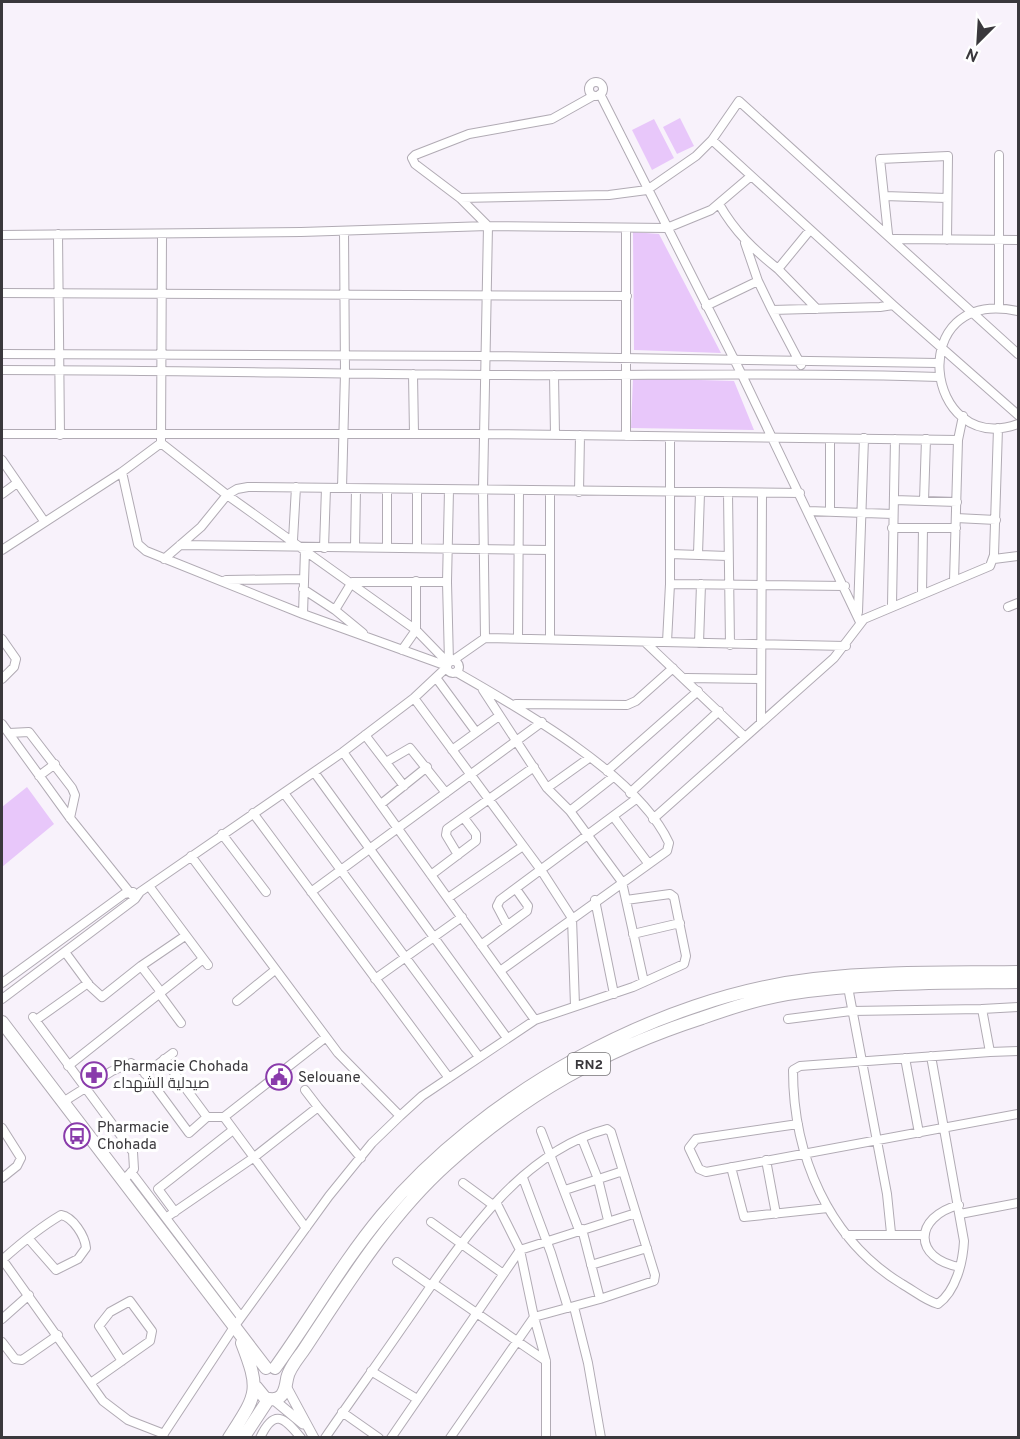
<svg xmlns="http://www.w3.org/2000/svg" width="1020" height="1439" font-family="Overpass,Cairo,sans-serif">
<rect width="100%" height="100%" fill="#f8f2fb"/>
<path fill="#e8c7fa" d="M680 118 694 146 677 154 663 127Z
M654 119 674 158 652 170 632 130Z
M633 232 659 234 721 353 634 350Z
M633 378 734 381 754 430 631 428Z
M27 787 54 824 2 867V807Z"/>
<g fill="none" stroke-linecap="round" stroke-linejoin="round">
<g stroke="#b1abb4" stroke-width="10">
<path id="minor" d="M589 89a7 7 0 1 1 14 0a7 7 0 1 1-14 0Z
M600 94 742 375 860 622
M712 140 893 305 880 307 772 310 801 365
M884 196 947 198
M460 198 609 195 647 190 696 156 712 140 739 101 1018 354
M719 204C735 232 753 249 778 269
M810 230 778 269 817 309
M58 234 60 435
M888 234 880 159 948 156 947 240
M2 235 301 232 488 226 667 228 711 210 751 176
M894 239 1018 240
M745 243 758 281
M2 293 627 296
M893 305 1018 415
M706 306 758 281 772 310
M999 307V155
M1018 311C903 286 924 458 1018 424
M2 354 487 356 938 363
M2 370C163 370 325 374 487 375 637 376 788 372 939 377
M413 374 414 434
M554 375 555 435
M2 434H484L958 440
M626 436V228
M161 443 227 495 416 630 448 663
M2 460 44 521
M122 472 138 544 146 551 303 614 447 666
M342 488 345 373 344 231
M387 489V548
M417 490V548
M449 490 447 582 449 662
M550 491V638
M579 492 580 435
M728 493 730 645
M2 494 17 483
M894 500 957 502
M924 501 926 439
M808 511 893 514
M830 511V439
M956 518 996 520
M892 528H956
M293 540 296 487
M180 545 550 550
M355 547 356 489
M324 548 326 488
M2 550 122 472 161 443 162 234
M670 554 728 556
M698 554 700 493
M164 559 201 527 227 495 237 489 248 487 800 493
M994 559 1018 556
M226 580 303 579
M954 581 958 440 963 416
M670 584 845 586
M303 589 335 610
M922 594 923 528
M892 605 895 439
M1008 607 1018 603
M858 612 864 438
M303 614 305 550
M363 633 335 610 352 582H447
M518 637 519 491
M485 638 483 490 488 226 460 198 415 164 412 158 415 155 469 134 552 119 593 96
M2 639 16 659 14 667 2 679
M645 642 745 737
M667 642 670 584V437
M699 643 701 584
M402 650 416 630V581
M452 661 485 638 846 646
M447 667a6 6 0 1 1 12 0a6 6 0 1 1-12 0Z
M456 672C519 708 638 775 669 843L667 851 500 971
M686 678 760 679
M437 679 476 732
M483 690 547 788 570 811 622 882 644 982
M414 698 541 870 572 918 575 1006
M516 704 627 705 636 701 673 668
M761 722 762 493
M2 724 70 818 135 899
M9 733 29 732 72 788 75 795 70 818
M365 735 404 786
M452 750 499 716
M343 752 535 1020
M386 762 410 748 446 793
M607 771 698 691
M314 772 507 1038
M39 776 55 764
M547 788 589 758
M284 793 479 1057
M630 793 719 711
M381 804 427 767
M570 811 613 777
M253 813 449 1078
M613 816 648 863
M653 819 834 658 864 619 990 566 994 555 998 428
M222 834 266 892
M458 855 446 835 447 829 534 767
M191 856 338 1053 400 1116
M431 875 476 841V834L464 818
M149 886 208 965
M311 892 542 722
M448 898 523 846
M595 900 614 994
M507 925 497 906 500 900 636 799
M633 934 680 923
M481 945 527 911 528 906 516 889
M65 952 90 986 102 997 141 966 185 936
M141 966 161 992
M375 979 462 917
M2 983 124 894 133 892
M848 987 887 1194 891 1233
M159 993 181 1023
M2 999 135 899 140 892 343 752 414 698 447 667
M237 1001 275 970
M33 1017 133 1152 134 1169 123 1181
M788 1019 851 1011 982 1009
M36 1020 88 983
M990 1052 982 1009 1018 1007
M931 1056 964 1241C963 1262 956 1291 938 1304 926 1301 913 1290 902 1284 828 1239 793 1155 793 1070L800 1066 990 1052 1018 1051
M905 1058 919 1133
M164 1059 207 1117
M68 1066 203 959
M145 1074 173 1053
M305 1090 318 1107
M63 1102 112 1071 131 1063 144 1072 189 1133 207 1117H224
M798 1124 696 1139 689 1148 699 1169 706 1172 1018 1114
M2 1128 21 1158 17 1166 2 1178
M541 1131 579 1230
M582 1139 598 1179 608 1220
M766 1160 776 1214
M731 1167 744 1217 828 1208
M131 1172 241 1317
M523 1178 551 1253 568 1308
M463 1183 493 1205
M565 1190 623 1171
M496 1202 520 1250 534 1317 546 1361V1438
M959 1205C913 1217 913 1259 960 1267
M175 1212 158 1189 233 1130
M960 1214 1018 1203
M167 1217 253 1158 318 1107 361 1158
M431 1222 502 1273
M306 1228 224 1117 326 1037
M582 1229 600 1299
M846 1235H924
M2 1259 103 1401 128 1420 164 1434
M2 1260C21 1243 39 1228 61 1215 73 1217 85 1236 86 1248L78 1259 56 1270 28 1238
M397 1262 431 1286
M591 1265 647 1248
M433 1283 546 1361
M574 1307 588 1363 601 1438
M2 1319 29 1295
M2 1342 15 1359 22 1360 58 1335
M371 1371 417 1399
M92 1382 150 1341 152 1331 130 1301 110 1312 99 1326 122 1361
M342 1412 379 1438
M161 1438 234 1327 329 1196 372 1143 400 1116 422 1096 535 1020 633 987 684 964 686 956 674 897 670 894 626 900
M260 1438C274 1408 284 1417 301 1438
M325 1438C351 1400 378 1363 404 1325 455 1252 515 1153 607 1129L611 1132 655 1275 654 1281 600 1299 534 1317 450 1438
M391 1438 520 1250 636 1213"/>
</g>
<g stroke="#b1abb4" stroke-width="11">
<path id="tertiary" d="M287 1388 314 1438
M274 1400 303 1424"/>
</g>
<g stroke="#b1abb4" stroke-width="14">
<path id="trunk" d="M2 1022 266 1368
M275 1368C311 1318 342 1263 382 1215 483 1094 657 997 814 979 882 971 951 973 1018 972
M256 1387 265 1398C282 1403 285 1392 287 1379 288 1370 298 1358 303 1351 346 1286 389 1216 447 1164 525 1094 603 1050 702 1018 730 1008 758 999 787 994 864 982 941 983 1018 982
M229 1438C257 1394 261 1392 242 1343
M243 1438 268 1400"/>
</g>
<use href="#minor" stroke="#fff" stroke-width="8"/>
<use href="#tertiary" stroke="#fff" stroke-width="9"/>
<use href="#trunk" stroke="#fff" stroke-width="12"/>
</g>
<defs>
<g id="pharmacy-ring" transform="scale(1.35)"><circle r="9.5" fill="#fff" stroke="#893bab" stroke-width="1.5"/><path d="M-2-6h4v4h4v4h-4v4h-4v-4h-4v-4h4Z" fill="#893bab"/></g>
<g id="civic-ring" transform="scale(1.35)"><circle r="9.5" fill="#fff" stroke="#893bab" stroke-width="1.5"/><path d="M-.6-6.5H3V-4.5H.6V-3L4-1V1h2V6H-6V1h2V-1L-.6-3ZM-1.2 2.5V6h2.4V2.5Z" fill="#893bab"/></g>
<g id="bus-ring" transform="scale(1.35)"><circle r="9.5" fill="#fff" stroke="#893bab" stroke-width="1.5"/><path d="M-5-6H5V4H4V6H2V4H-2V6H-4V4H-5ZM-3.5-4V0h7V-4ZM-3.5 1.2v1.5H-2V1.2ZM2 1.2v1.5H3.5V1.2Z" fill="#893bab"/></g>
</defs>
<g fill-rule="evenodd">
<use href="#pharmacy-ring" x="94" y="1075"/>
<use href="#civic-ring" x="279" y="1077"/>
<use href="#bus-ring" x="77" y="1136"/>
</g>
<g text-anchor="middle" stroke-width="6" stroke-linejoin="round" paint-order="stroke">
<rect fill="#fff" stroke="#757476" stroke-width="1.5" x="568" y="1053" width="42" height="22" rx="4.5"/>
<g font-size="14" font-weight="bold" fill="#3a383c">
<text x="589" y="1069">RN2</text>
</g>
<g font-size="15" fill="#3a383c" stroke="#fff" text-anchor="start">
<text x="113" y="1071">Pharmacie Chohada<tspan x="113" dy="17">صيدلية الشهداء</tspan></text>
<text x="298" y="1082">Selouane</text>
<text x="97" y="1132">Pharmacie<tspan x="97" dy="17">Chohada</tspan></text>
</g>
</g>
<rect width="1020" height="1439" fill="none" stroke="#3a383c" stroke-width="6"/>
<g transform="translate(978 42) rotate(204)" stroke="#ffffff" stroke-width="4.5" paint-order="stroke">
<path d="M0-4.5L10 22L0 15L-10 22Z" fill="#3a383c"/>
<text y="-9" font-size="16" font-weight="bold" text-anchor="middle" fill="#3a383c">N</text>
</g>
</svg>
